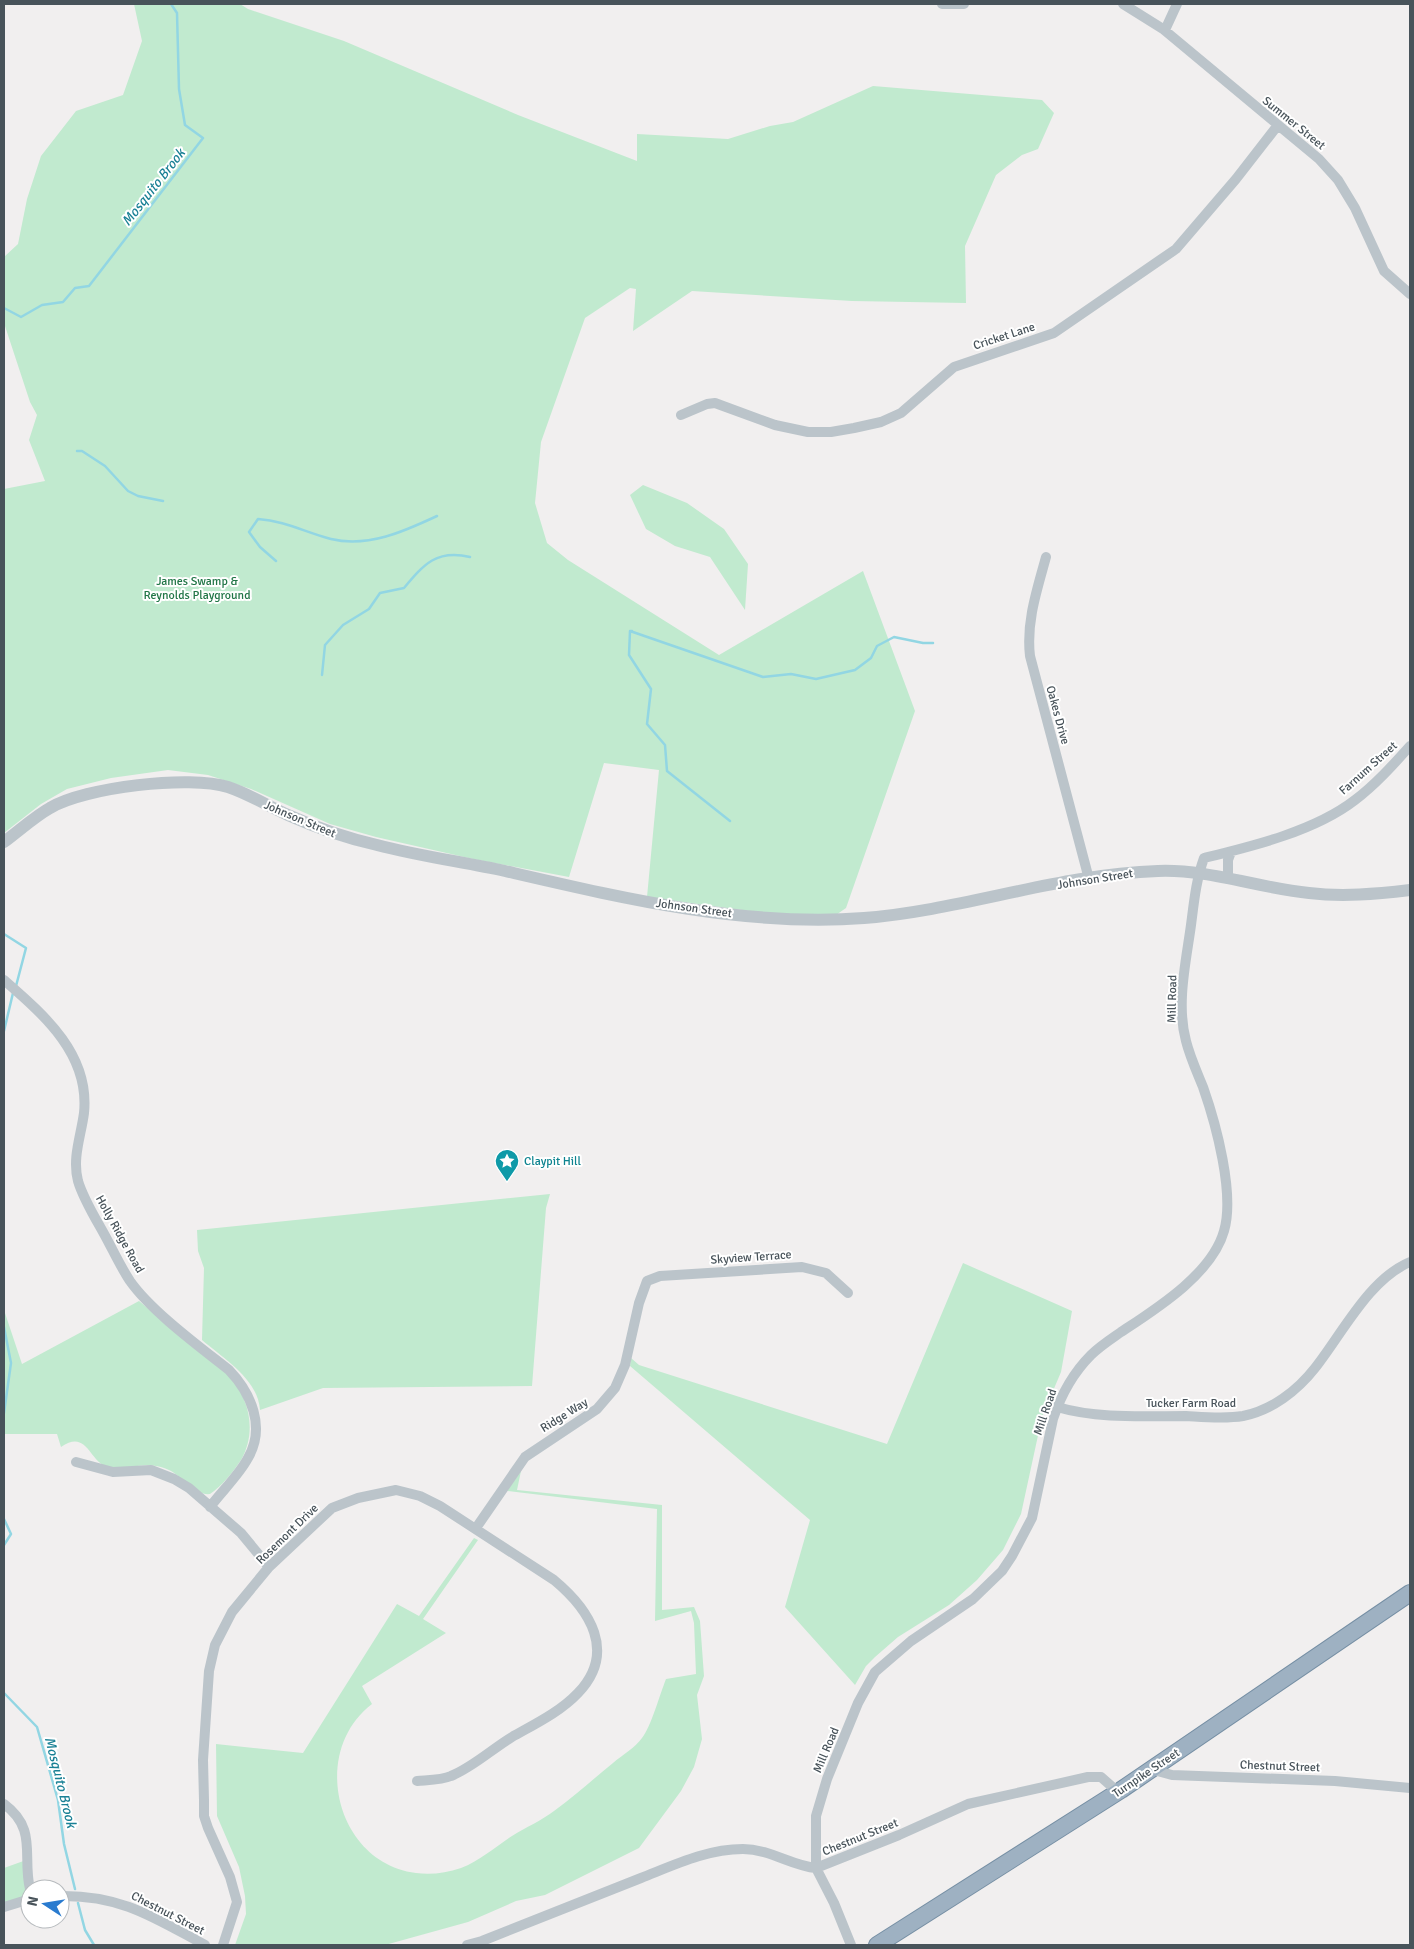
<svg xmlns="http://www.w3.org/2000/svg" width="1414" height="1949" font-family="Signika,sans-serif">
<rect width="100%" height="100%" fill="#f1efef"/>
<path fill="#c1eacf" d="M134 4H240L248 9 344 41 518 115 637 161V134L728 139 770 126 793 122 873 86 1042 100 1054 113 1038 149 1022 155 996 175 965 246 966 303 852 301 692 291 633 331 636 289 630 288 585 318 541 442 535 503 547 543 568 560 719 655 863 571 915 711 846 908 833 917 809 919 647 897 659 770 604 763 569 877 473 859 376 837 330 824 251 789 208 775 168 770 111 778 67 789 41 804 4 833V489L45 481 29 440 37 415 30 402 4 323V257L18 244 27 199 41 156 76 111 123 95 142 41Z
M643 485 687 503 724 529 748 564 745 610 710 557 675 546 646 529 630 495Z
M550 1194 546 1208 532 1386 323 1388 260 1410C258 1379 224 1359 202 1340L204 1268 198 1251 197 1230Z
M963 1263 1072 1311 1061 1372 1042 1417 1021 1514 1003 1550 977 1580 949 1605 898 1637 875 1657 866 1666 855 1685 785 1607 810 1520 630 1366 631 1358 639 1365 887 1444Z
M139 1301C158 1317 176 1332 195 1348 206 1357 218 1365 228 1375 250 1398 257 1432 241 1460 233 1472 222 1486 210 1494 197 1496 182 1477 171 1471 146 1458 126 1472 107 1467 89 1461 87 1429 61 1447L57 1434H4V1310L22 1364Z
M521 1471 517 1490 662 1505V1610L694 1607 700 1621 704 1676 697 1695 702 1739 694 1767 681 1791 639 1848 545 1895 516 1901 468 1922 385 1945H235L246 1914 245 1896 239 1867 217 1816 216 1744 303 1753 397 1604 419 1616 474 1538 478 1540 423 1619 446 1633 362 1686 372 1704C309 1752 336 1863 416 1873 431 1875 446 1873 461 1868 480 1861 495 1847 512 1836 526 1827 541 1821 554 1811 575 1796 593 1779 613 1763 622 1755 635 1748 642 1738 651 1727 660 1694 666 1679L696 1674 694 1623 691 1611 655 1621 657 1509 507 1491Z
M29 1859 30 1899 4 1907V1868Z"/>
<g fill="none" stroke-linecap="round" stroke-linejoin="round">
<path stroke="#92d6e3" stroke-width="2.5" d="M4 308 21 317 42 305 63 302 75 288 89 286 203 138 185 125 179 89 177 13 171 4
M77 451H82L105 466 128 491 138 496 163 501
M276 561 260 547 249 532 258 519C286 521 304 532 331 539 368 548 405 531 437 516
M630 631 629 655 651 689 647 724 665 745 667 771 730 821
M632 631H630L763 677 791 674 816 679 855 670 871 658 877 646 894 637 923 643H933
M322 675 325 645 343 625 369 609 380 593 404 588C424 564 437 549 470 557
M4 934 26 948 16 986
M4 1031 13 993
M4 1327 11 1363 4 1413
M4 1519 11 1534 4 1545
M4 1693 37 1727 58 1800 64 1844 75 1889
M78 1903 85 1930 94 1945"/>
<g stroke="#768fa4" stroke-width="18">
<path id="trunk" d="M877 1945 1121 1790 1410 1593"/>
</g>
<path stroke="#bbc4ca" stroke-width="10" d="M942 4H964
M1123 4 1163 29 1319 159 1338 180 1355 208 1384 271 1410 294
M1165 30 1177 4
M681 415 707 404 715 403 775 425 808 432H831L854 428 881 422 901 413 954 367 1054 333 1176 249 1236 179 1278 125
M1046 557C1037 590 1026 622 1030 656L1089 879
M1228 879V860L1231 852
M4 980C44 1015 90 1054 84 1113 81 1136 72 1158 78 1181 83 1198 94 1216 103 1232 112 1248 120 1266 130 1281 151 1311 200 1347 229 1370 251 1393 266 1427 248 1458 239 1475 222 1491 210 1507
M1057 1407C1098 1419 1143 1416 1186 1416 1204 1417 1225 1419 1243 1416 1272 1410 1297 1391 1315 1368 1342 1334 1369 1279 1410 1262
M76 1462 113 1472 151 1470 174 1479 189 1488 241 1533 269 1567
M476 1528 525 1457 597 1409 615 1388 625 1365 639 1303 647 1281 660 1276 802 1267 826 1273 848 1293
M1150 1769 1172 1775 1335 1781 1410 1788
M4 1804C38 1829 22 1856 30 1889
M60 1896C121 1895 153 1917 205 1945
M4 1907 30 1899
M223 1945 237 1902 230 1877 208 1828 204 1816V1800L203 1760 209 1671 215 1645 232 1612 269 1567 332 1508 358 1498 396 1490 420 1496 440 1506 554 1580C590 1610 617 1652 578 1693 560 1712 535 1724 512 1737 492 1749 473 1767 451 1776 442 1780 428 1780 417 1781
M467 1945 482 1941C535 1920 588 1899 641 1878 674 1865 707 1849 743 1849 770 1849 792 1866 816 1868L899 1835 968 1804 1088 1777H1101L1118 1792
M851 1945 834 1903 816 1868V1816L827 1779 858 1703 875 1672 911 1641 973 1599 1002 1571 1012 1556 1032 1518 1053 1419C1061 1395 1073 1373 1091 1355 1100 1346 1111 1339 1121 1332 1156 1309 1212 1274 1224 1231 1235 1194 1216 1124 1203 1087 1197 1072 1190 1057 1186 1041 1176 1004 1186 962 1191 925 1194 902 1196 880 1204 858 1253 846 1315 831 1355 800 1375 785 1393 765 1410 746"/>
<path stroke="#bbc4ca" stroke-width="12" d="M4 842C19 831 34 817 50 808 85 787 190 775 228 787 249 794 268 806 288 815 317 828 346 838 377 845 419 856 463 862 505 871 622 898 743 927 864 918 963 910 1059 874 1158 871 1209 869 1258 888 1309 893 1343 897 1376 894 1410 890"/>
<use href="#trunk" stroke="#9eb1c2" stroke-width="16"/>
</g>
<defs>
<g id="sight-pin" transform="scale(1.25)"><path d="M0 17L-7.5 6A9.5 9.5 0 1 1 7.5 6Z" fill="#0f9aa8" stroke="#fff"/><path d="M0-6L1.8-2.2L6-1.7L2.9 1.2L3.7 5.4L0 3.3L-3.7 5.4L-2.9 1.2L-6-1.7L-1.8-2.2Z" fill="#fff"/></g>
</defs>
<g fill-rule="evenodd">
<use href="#sight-pin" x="507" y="1161"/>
</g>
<g text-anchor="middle" stroke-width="4" stroke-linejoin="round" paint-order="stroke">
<g font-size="12" fill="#48535a" stroke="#fff">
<text transform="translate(1294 123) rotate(39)" y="4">Summer Street</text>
<text transform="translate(1004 336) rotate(-18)" y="4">Cricket Lane</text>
<text transform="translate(1058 715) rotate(75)" y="4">Oakes Drive</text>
<text transform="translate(1368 768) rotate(-42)" y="4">Farnum Street</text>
<text transform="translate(300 819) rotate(23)" y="4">Johnson Street</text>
<text transform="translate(1095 879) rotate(-9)" y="4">Johnson Street</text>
<text transform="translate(694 908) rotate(8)" y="4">Johnson Street</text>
<text transform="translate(1172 999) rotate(-89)" y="4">Mill Road</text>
<text transform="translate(120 1234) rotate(61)" y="4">Holly Ridge Road</text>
<text transform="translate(751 1257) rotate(-4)" y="4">Skyview Terrace</text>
<text x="1191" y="1407">Tucker Farm Road</text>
<text transform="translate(1045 1412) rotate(-71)" y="4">Mill Road</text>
<text transform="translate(564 1415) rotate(-32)" y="4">Ridge Way</text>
<text transform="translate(287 1534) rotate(-44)" y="4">Rosemont Drive</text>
<text transform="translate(826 1750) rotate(-67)" y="4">Mill Road</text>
<text transform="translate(1280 1766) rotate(2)" y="4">Chestnut Street</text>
<text transform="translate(1146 1773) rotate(-34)" y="4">Turnpike Street</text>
<text transform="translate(860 1837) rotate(-22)" y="4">Chestnut Street</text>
<text transform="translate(168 1913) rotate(27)" y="4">Chestnut Street</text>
</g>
<g font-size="12" fill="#207546" stroke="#fff">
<text x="197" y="585">James Swamp &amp;<tspan x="197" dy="14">Reynolds Playground</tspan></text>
</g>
<g font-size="12" fill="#0d838f" stroke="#fff" text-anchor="start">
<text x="524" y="1165">Claypit Hill</text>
</g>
<g font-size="14" font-style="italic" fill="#1a8195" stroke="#fff">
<text transform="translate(153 187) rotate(-52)" y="5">Mosquito Brook</text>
<text transform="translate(61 1782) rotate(76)" y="5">Mosquito Brook</text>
</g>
</g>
<rect width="1414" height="1949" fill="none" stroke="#48535a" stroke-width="10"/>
<g transform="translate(45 1904) rotate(282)"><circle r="24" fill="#ffffff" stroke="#b6babd"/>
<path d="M0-4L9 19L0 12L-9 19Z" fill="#2a7bcf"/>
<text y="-8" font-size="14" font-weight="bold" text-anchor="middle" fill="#48535a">N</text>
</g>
</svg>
